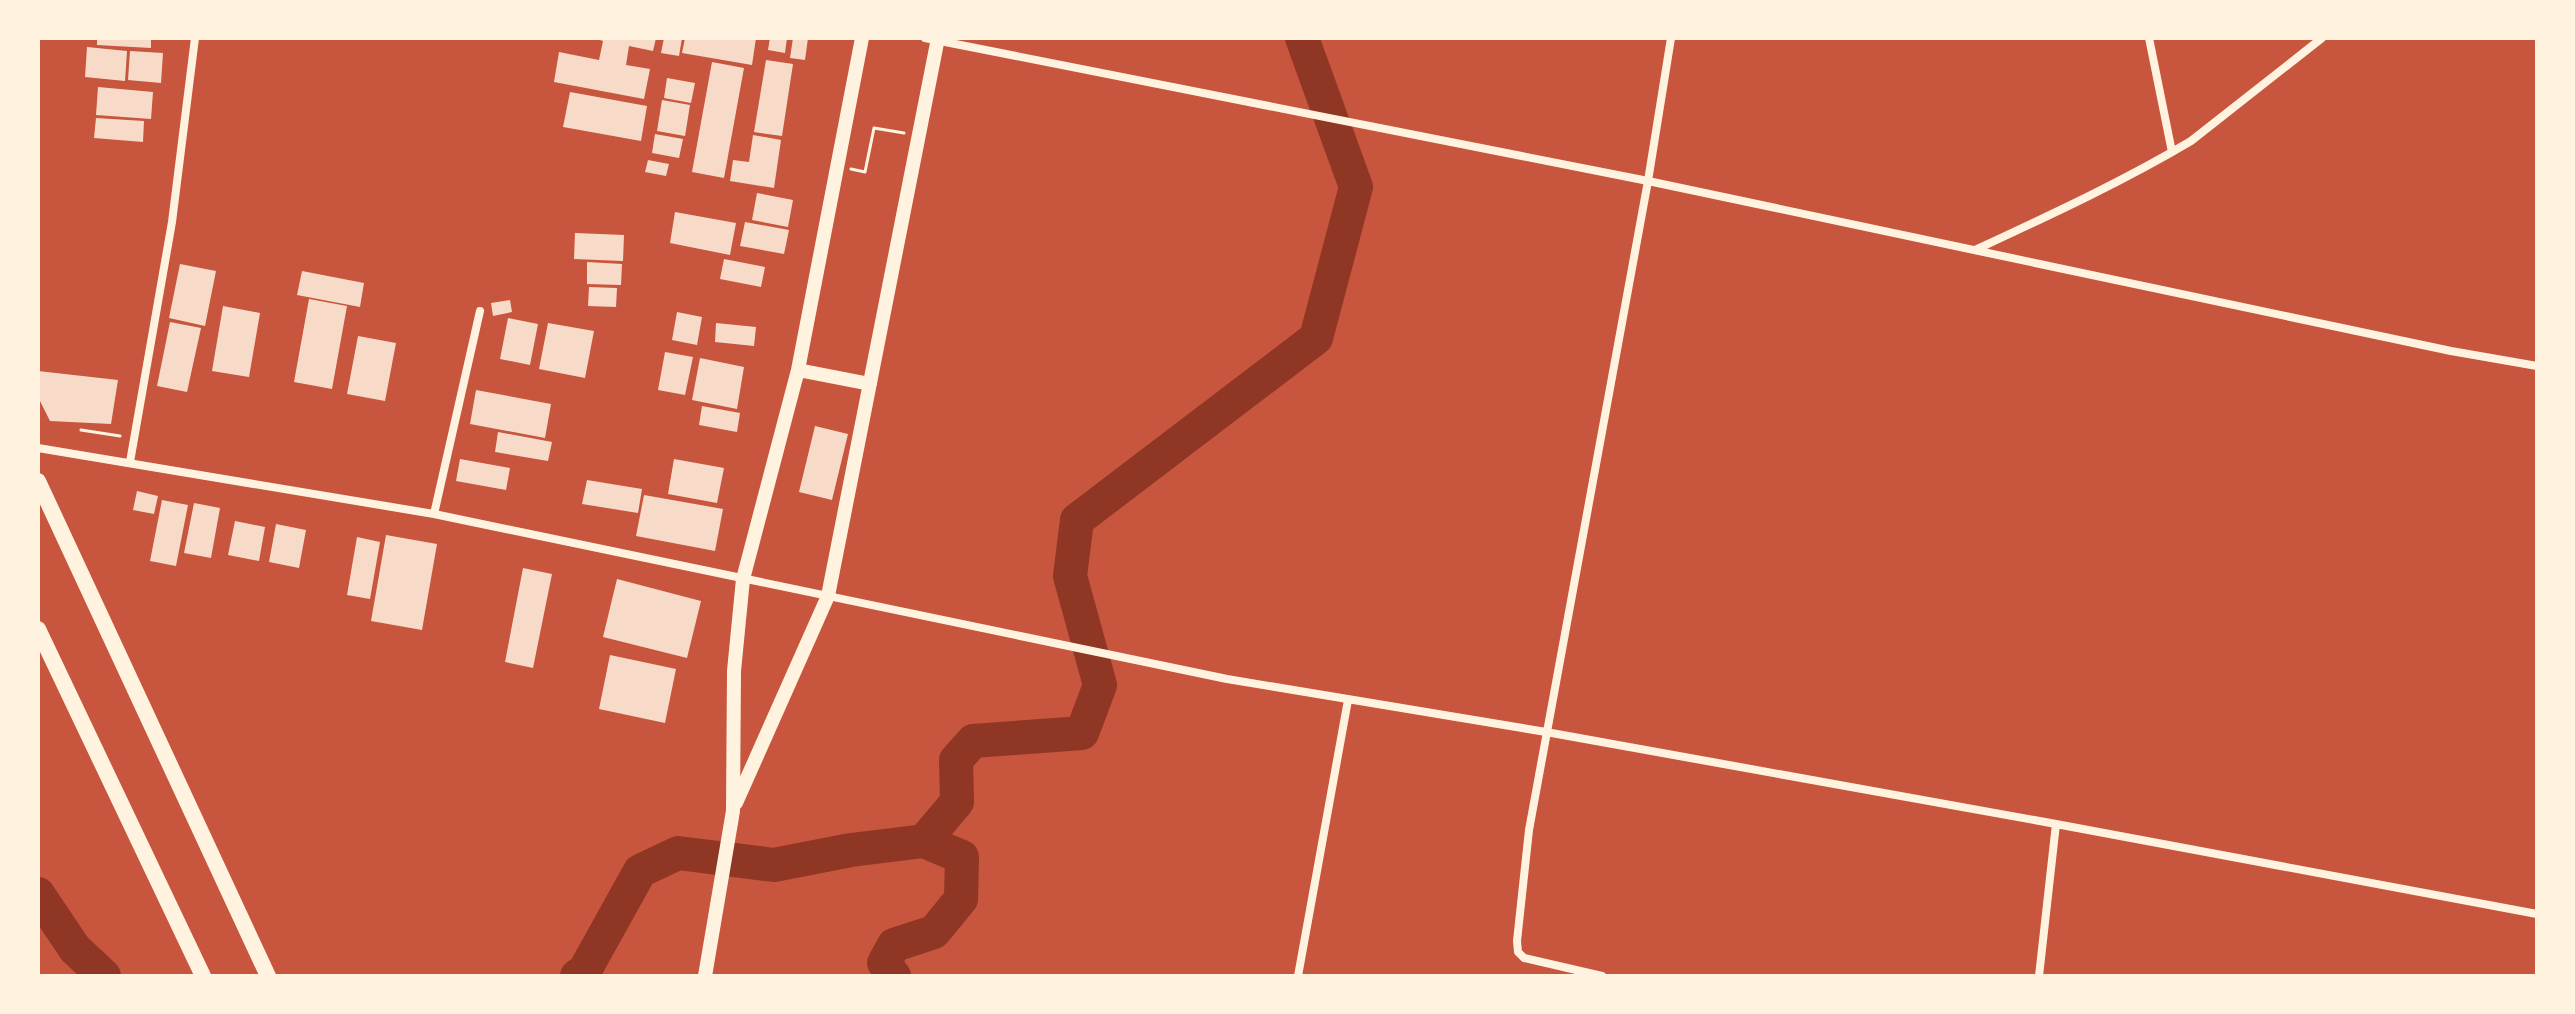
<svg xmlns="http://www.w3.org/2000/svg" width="2575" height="1014" font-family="'PT Sans',sans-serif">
<rect width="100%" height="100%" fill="#c8553d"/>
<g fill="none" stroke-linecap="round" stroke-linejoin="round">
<path stroke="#8f3625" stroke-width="34" d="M924 841 957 802 956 760 973 741 1082 733 1100 685 1070 576 1077 520 1316 338 1356 187 1302 38
M38 894 75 949 104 976
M577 976 585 970 640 871 678 853 774 865 851 850 924 841 962 857 961 899 934 932 894 945 884 963 894 976"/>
</g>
<path fill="#f7dbc8" d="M97 38H151V48L97 45Z
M594 38H656L653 51 629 46 626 65 650 69 644 99 554 82 559 52 599 60 603 41Z
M664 38H682L679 56 661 53Z
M685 38H756L752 65 682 53Z
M770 38H787L785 53 768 50Z
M793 38H808L805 60 790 58Z
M87 47 127 51 125 81 85 77Z
M130 51 163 53 161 83 128 80Z
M766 60 793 64 782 136 754 132Z
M712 62 744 68 724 178 692 172Z
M667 78 695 83 691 103 664 98Z
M98 87 153 92 151 119 96 115Z
M570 92 647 106 641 141 563 127Z
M662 100 690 105 685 136 657 131Z
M96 118 144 121 143 142 94 138Z
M655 134 683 139 679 158 652 153Z
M753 135 781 140 774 188 730 181 733 160 749 162Z
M648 160 669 164 666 176 645 172Z
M757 193 793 200 788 227 752 220Z
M675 212 736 223 730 255 670 243Z
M745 222 789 230 784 254 740 246Z
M575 233 624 235 623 261 574 259Z
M724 259 765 267 761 287 720 279Z
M587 262 622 264 621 285 587 284Z
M180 264 216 271 205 326 169 318Z
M302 271 364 283 360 307 297 295Z
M589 287 617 288 616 307 588 306Z
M309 299 347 306 332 389 294 382Z
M510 300 512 312 493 316 491 303Z
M223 306 260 313 249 377 212 371Z
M677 312 702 317 697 345 672 340Z
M508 318 538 324 530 365 500 359Z
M170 322 201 328 187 392 157 386Z
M548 323 594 331 585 378 539 369Z
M716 323 756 327 754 346 715 342Z
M358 336 396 343 385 401 347 394Z
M665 352 693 357 685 395 658 390Z
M700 358 744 367 737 409 692 400Z
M38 371 118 380 111 424 50 421 38 397Z
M476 390 551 404 545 438 470 424Z
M702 406 740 413 737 432 699 425Z
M815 426 848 434 832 500 799 492Z
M498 432 552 442 548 461 495 452Z
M460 459 510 468 506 490 456 481Z
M674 459 724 468 717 503 668 494Z
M587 480 642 489 638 513 582 504Z
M137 491 158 496 154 514 133 510Z
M644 495 723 509 715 551 636 536Z
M162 500 188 505 176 566 150 561Z
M194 503 220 508 211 558 184 553Z
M235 521 265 527 259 561 228 555Z
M276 524 306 530 299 568 269 562Z
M386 535 437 544 422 630 371 621Z
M357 537 380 542 370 599 347 595Z
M523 568 552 574 533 668 505 662Z
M617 579 701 601 687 658 603 637Z
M610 655 676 669 665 723 599 709Z"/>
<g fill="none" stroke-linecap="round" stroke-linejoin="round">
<path stroke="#fff3e0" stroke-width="3" d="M851 169 865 172 874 128 904 133
M81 430 120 436"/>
<path stroke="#fff3e0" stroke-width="8" d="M925 38 1648 181 2451 351 2537 366
M2149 38 2172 152
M1975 250C2048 216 2122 182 2191 141L2322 38
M38 448 434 514 1227 679 1546 732 2056 824 2537 914
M130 462 172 222 195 38
M434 514 480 311
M1298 976 1348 700
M1602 976 1524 958 1518 952 1517 941 1529 830 1648 181 1671 38
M2039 976 2056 824"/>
<path stroke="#fff3e0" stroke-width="14" d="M798 370 870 384
M736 803 828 596 938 38
M705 976 733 811 734 671 743 579 798 370 862 38"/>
<path stroke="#fff3e0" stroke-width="16" d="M38 481 268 976
M38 629 203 976"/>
</g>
<rect width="2575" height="1014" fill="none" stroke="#fff3e0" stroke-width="80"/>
</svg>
